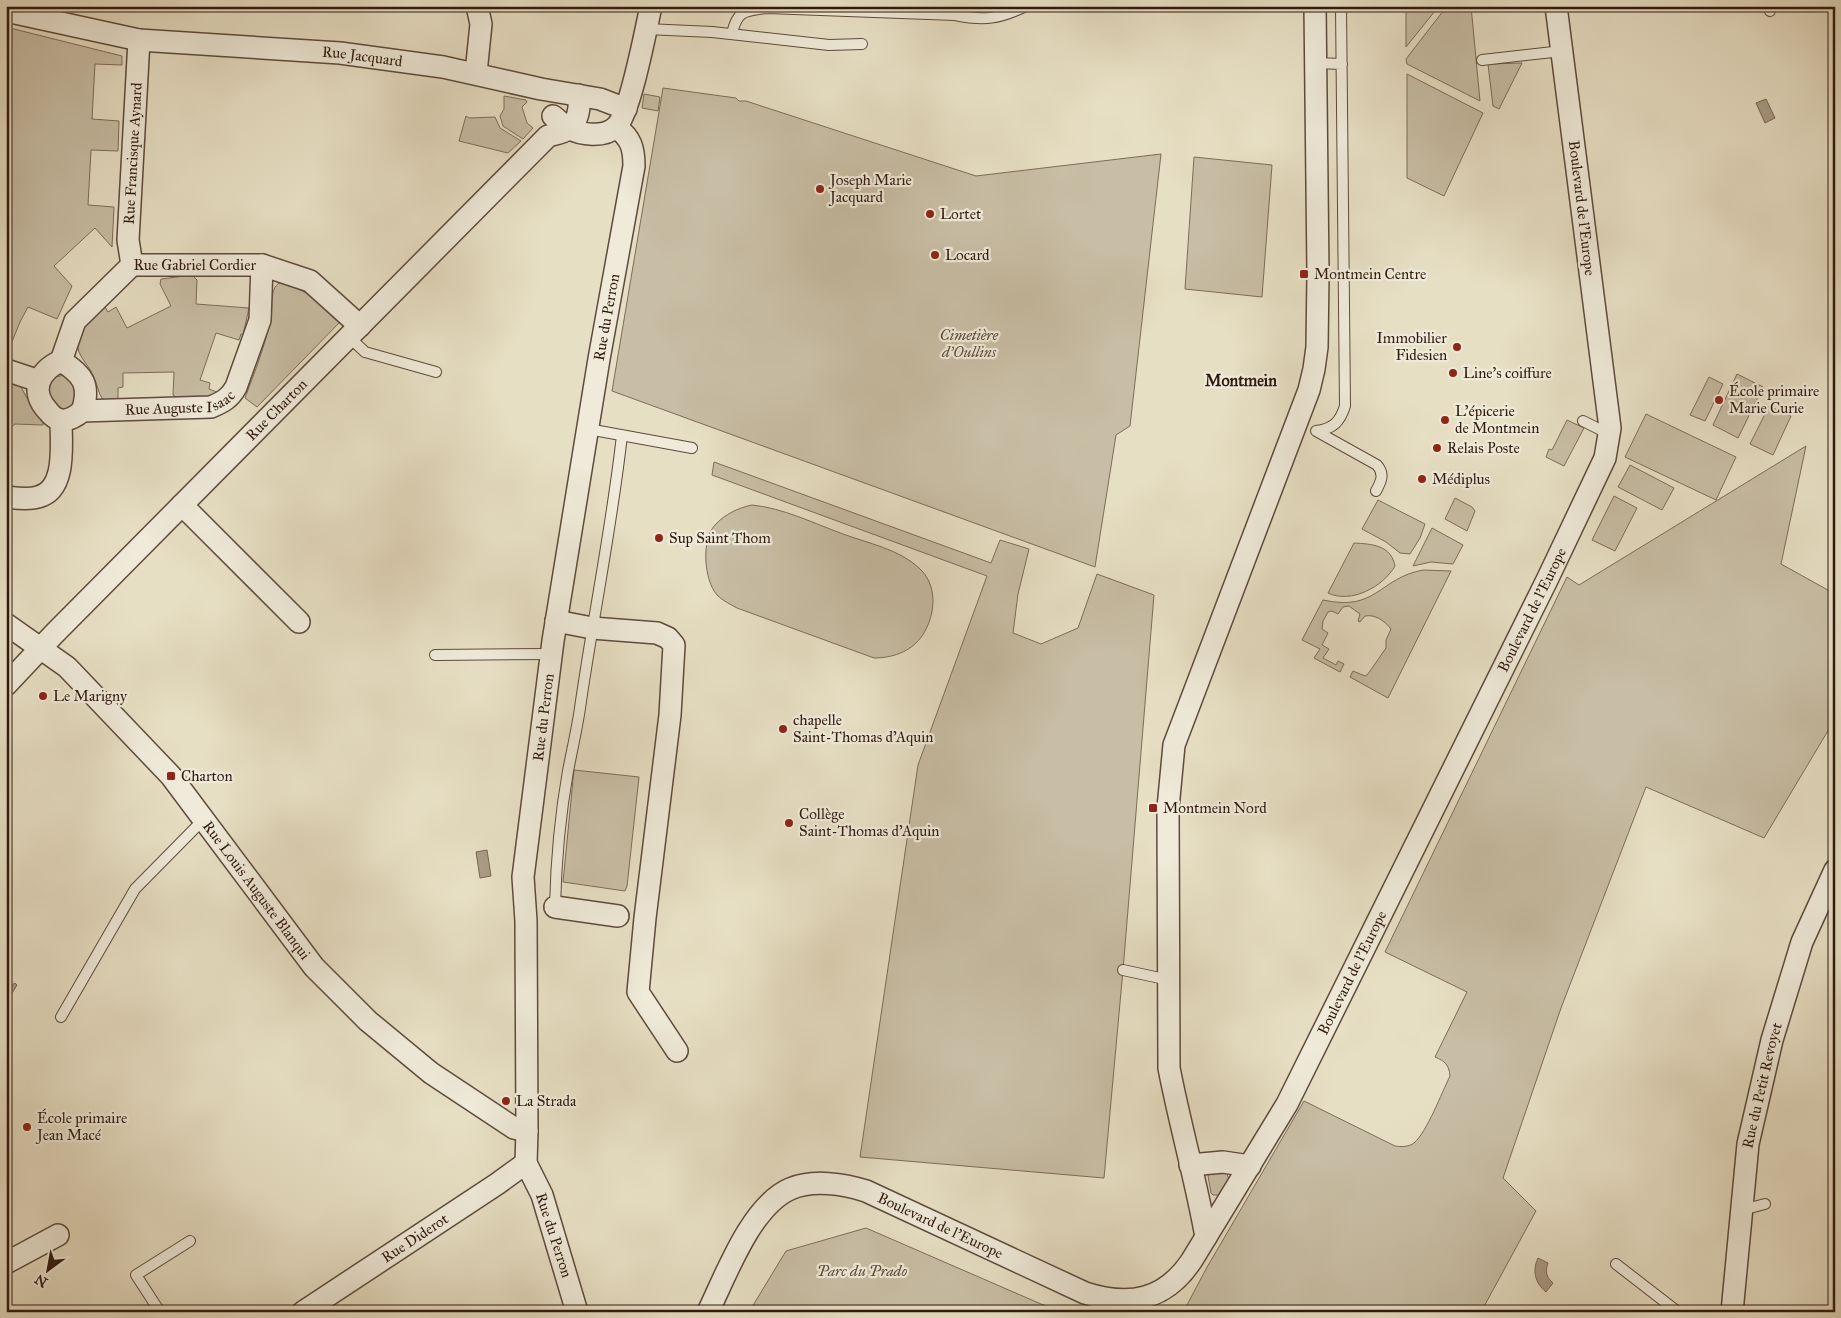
<svg xmlns="http://www.w3.org/2000/svg" width="1841" height="1318" font-family="'IM FELL Great Primer',serif">
<rect width="100%" height="100%" fill="#e7dfc4"/>
<filter id="stains"><feTurbulence type="fractalNoise" baseFrequency=".004" numOctaves="4"/><feColorMatrix values="0 0 0 0 .2 0 0 0 0 .09 0 0 0 0 .02 0 0 0 .5 -.17"/></filter>
<radialGradient id="worn" r=".72"><stop offset=".6" stop-color="#630" stop-opacity="0"/><stop offset="1" stop-color="#630" stop-opacity=".3"/></radialGradient>
<path fill="#c8bea5" stroke="#7c6c5a" d="M1406 6H1439L1406 47Z
M1447 6H1471L1480 101 1407 64 1406 59Z
M6 27 122 56V65L95 64 92 119 119 121 118 151 91 150 88 205 114 207 112 247 95 228 54 266 72 286 57 319 28 307 20 322 9 349 6 348Z
M1522 63 1499 109 1493 106 1488 64Z
M1407 74 1483 113 1444 196 1407 178Z
M663 88 736 98 739 101H746L976 176 1161 154 1130 426 1116 435 1095 567 612 391Z
M644 94 660 97 658 111 642 108Z
M504 96 526 100 527 102 522 107 527 123 533 128 523 139 503 126 500 116 504 109Z
M466 116 469 118 495 117 500 128 521 141 508 153 459 141Z
M1194 157 1272 165 1262 297 1185 289Z
M192 275 197 280 196 304 249 308 243 335 241 334 239 340 216 333 200 380 210 383 209 389 222 394 219 396 178 399 173 395 174 372 123 373V387L118 388V401L103 400C98 393 97 383 93 375 89 366 82 360 79 352 73 335 93 316 105 307L108 312 116 307 127 328 171 306 160 284 161 279Z
M282 282C303 290 327 302 339 323L257 407 245 398C255 371 266 344 271 316 273 306 269 285 282 282Z
M1737 374 1763 387 1738 438 1713 425Z
M65 375 76 386 77 403 64 410 55 407 46 388 55 377Z
M1709 377 1723 384 1705 421 1690 415Z
M6 379 18 382 27 398 43 415V425L15 424 6 432Z
M1769 406 1791 416 1773 455 1750 444Z
M1646 414 1736 457 1716 500 1625 457Z
M1567 420 1584 428 1564 466 1546 457 1549 449 1552 450Z
M1806 446 1781 564 1835 594V719L1764 838 1646 787 1561 1008 1503 1178 1536 1211 1481 1312H1185L1187 1305 1206 1269 1304 1101 1395 1146C1401 1147 1409 1147 1414 1143 1427 1132 1442 1092 1450 1076 1449 1065 1445 1061 1435 1057L1467 992 1385 952 1567 577 1579 585Z
M714 462 991 563 1000 540 1029 549 1018 594 1013 633 1041 644 1078 628 1097 574 1154 595 1123 970 1104 1178 860 1157 918 765 987 576 712 475Z
M1630 465 1674 488 1662 510 1618 487Z
M1614 496 1637 508 1615 551 1592 540Z
M1455 498 1472 507 1475 511 1467 531 1445 519Z
M1378 500 1425 524 1420 538 1410 554 1400 553 1386 542 1362 529Z
M752 505C783 508 813 523 843 534 867 543 899 549 919 568 937 584 936 611 925 631 915 650 895 658 874 658L737 608C730 604 723 601 717 595 704 580 701 540 715 525 725 514 738 508 752 505Z
M1432 528 1463 545 1453 564 1431 562 1413 566Z
M1354 543C1372 544 1391 545 1395 566 1383 587 1351 604 1328 593Z
M1423 570 1451 571 1388 698 1350 677 1353 671 1365 676 1368 674 1386 648V640L1391 629C1385 621 1375 614 1365 616L1360 622 1358 621 1360 614 1349 606 1343 607 1338 614 1332 611 1328 612 1323 621 1322 629 1328 633 1322 645 1329 649 1323 658 1336 665 1338 661 1344 664 1340 672 1314 658 1320 649 1302 640 1323 600C1377 612 1379 578 1423 570Z
M574 770 639 777 627 886 625 891 563 882Z
M1226 1172 1229 1179 1219 1195H1213L1211 1193 1208 1176 1209 1173Z
M866 1228 1041 1304 1060 1312H749L786 1251Z"/>
<path fill="#a99c86" stroke="#796856" d="M1766 99 1775 118 1765 123 1756 103Z
M487 850 491 876 480 878 476 852Z
M6 982 12 985 15 983 17 985 11 995 6 994Z
M1538 1258 1548 1263C1545 1271 1546 1277 1553 1283L1546 1292C1535 1283 1532 1271 1538 1258Z"/>
<g fill="none" stroke-linecap="round" stroke-linejoin="round">
<g stroke="#5e4b3c" stroke-width="12">
<path id="lane" d="M1341 6 1345 406C1340 422 1333 429 1316 431L1377 465C1385 474 1381 482 1376 491
M1768 6 1770 11
M646 29 712 32 829 45 862 44
M732 34C737 10 745 11 767 8L955 15C984 21 999 19 1026 6
M1482 60 1562 51
M1315 63 1342 64
M349 337 365 352 436 372
M1583 421 1609 434
M588 429 692 448
M435 655 551 654
M555 907C556 862 560 816 568 771 572 750 577 729 580 708 593 617 612 526 622 435
M1123 970 1169 980
M61 1017 135 889 203 820
M1742 1210 1765 1204
M1616 1264 1678 1312
M160 1312 136 1275 190 1241"/>
</g>
<g stroke="#5e4b3c" stroke-width="24">
<g id="street">
<path id="s1" d="M6 11 139 40 340 53 443 67 541 89 600 99 626 109"/>
<path d="M476 73 481 24 477 6"/>
<path d="M553 116C558 120 563 125 568 128 581 135 604 138 616 127 630 114 646 29 651 6"/>
<path id="s2" d="M132 265 128 240 139 40"/>
<path id="s3" d="M61 361 75 321 132 265H262L310 281 360 326"/>
<path d="M61 361C83 374 91 386 82 411 77 416 68 421 61 420 55 419 51 415 48 411 30 392 38 371 61 361Z"/>
<path d="M6 370 39 381"/>
<path id="s4" d="M82 411 211 407C223 402 230 398 236 387L260 320 262 265"/>
<path d="M6 497C16 498 28 500 38 497 67 490 61 444 61 420"/>
<path d="M182 505 299 622"/>
<path d="M556 621 592 628 657 633 668 638 674 645 670 715 645 918 638 992 677 1051"/>
<path id="s5" d="M6 624 67 667 171 776 314 967 368 1021 431 1073 514 1128 527 1131"/>
<path id="s6" d="M6 685 54 634 548 136C555 134 563 133 568 129 578 124 581 105 578 95"/>
<path d="M555 907 618 916"/>
<path d="M1190 1165 1223 1162 1250 1166"/>
<path d="M1206 1237C1196 1180 1180 1125 1169 1068L1168 808 1174 745 1309 390 1314 369 1317 347 1318 274 1315 6"/>
<path d="M6 1263 58 1235"/>
<path id="s7" d="M303 1312 497 1184 526 1163"/>
<path id="s8" d="M577 1312 542 1195 526 1163 527 1131 526 921 523 877 553 641 599 359 634 166C634 148 631 138 616 127"/>
<path id="s9" d="M708 1312C726 1275 751 1206 790 1189 813 1179 844 1184 866 1191L1085 1293C1129 1307 1165 1301 1192 1260L1287 1104 1547 580 1605 458 1610 428 1556 6"/>
<path id="s10" d="M1732 1312 1748 1144 1772 1040 1802 942 1835 870"/>
</g>
</g>
<use href="#lane" stroke="#efead9" stroke-width="10"/>
<use href="#street" stroke="#efead9" stroke-width="21"/>
</g>
<g fill="#8f2418" stroke="#efead9" stroke-width="2">
<circle cx="820" cy="189" r="5"/>
<circle cx="930" cy="214" r="5"/>
<circle cx="935" cy="255" r="5"/>
<rect x="1299" y="269" width="10" height="10" rx="2.5"/>
<circle cx="1457" cy="347" r="5"/>
<circle cx="1453" cy="373" r="5"/>
<circle cx="1719" cy="400" r="5"/>
<circle cx="1445" cy="420" r="5"/>
<circle cx="1437" cy="448" r="5"/>
<circle cx="1422" cy="479" r="5"/>
<circle cx="659" cy="538" r="5"/>
<circle cx="43" cy="696" r="5"/>
<circle cx="783" cy="729" r="5"/>
<rect x="166" y="771" width="10" height="10" rx="2.5"/>
<rect x="1148" y="803" width="10" height="10" rx="2.5"/>
<circle cx="789" cy="823" r="5"/>
<circle cx="506" cy="1101" r="5"/>
<circle cx="27" cy="1127" r="5"/>
</g>
<g text-anchor="middle" stroke-width="4.5" stroke-linejoin="round" paint-order="stroke">
<g font-size="15" fill="#301a0e" stroke="#efead9">
<text dy="5" stroke="none"><textPath href="#s1" startOffset="360">Rue Jacquard</textPath></text>
<text dy="5" stroke="none"><textPath href="#s2" startOffset="112">Rue Francisque Aynard</textPath></text>
<text transform="translate(1582 208) rotate(83)" y="5">Boulevard de l'Europe</text>
<text dy="5" stroke="none"><textPath href="#s3" startOffset="185">Rue Gabriel Cordier</textPath></text>
<text dy="5" stroke="none"><textPath href="#s8" startOffset="1010">Rue du Perron</textPath></text>
<text dy="5" stroke="none"><textPath href="#s4" startOffset="99">Rue Auguste Isaac</textPath></text>
<text dy="5" stroke="none"><textPath href="#s6" startOffset="386">Rue Charton</textPath></text>
<text dy="5" stroke="none"><textPath href="#s9" startOffset="1326">Boulevard de l'Europe</textPath></text>
<text dy="5" stroke="none"><textPath href="#s8" startOffset="605">Rue du Perron</textPath></text>
<text dy="5" stroke="none"><textPath href="#s5" startOffset="368">Rue Louis Auguste Blanqui</textPath></text>
<text dy="5" stroke="none"><textPath href="#s9" startOffset="921">Boulevard de l'Europe</textPath></text>
<text dy="5" stroke="none"><textPath href="#s10" startOffset="229">Rue du Petit Revoyet</textPath></text>
<text dy="5" stroke="none"><textPath href="#s9" startOffset="310">Boulevard de l'Europe</textPath></text>
<text transform="translate(554 1235) rotate(72)" y="5">Rue du Perron</text>
<text dy="5" stroke="none"><textPath href="#s7" startOffset="134">Rue Diderot</textPath></text>
</g>
<g font-size="15" fill="#301a0e" stroke="#efead9" text-anchor="start">
<text x="830" y="185">Joseph Marie<tspan x="830" dy="17">Jacquard</tspan></text>
<text x="940" y="219">Lortet</text>
<text x="945" y="260">Locard</text>
<text x="1314" y="279">Montmein Centre</text>
<text x="1447" y="343" text-anchor="end">Immobilier<tspan x="1447" dy="17">Fidesien</tspan></text>
<text x="1463" y="378">Line's coiffure</text>
<text x="1729" y="396">École primaire<tspan x="1729" dy="17">Marie Curie</tspan></text>
<text x="1455" y="416">L'épicerie<tspan x="1455" dy="17">de Montmein</tspan></text>
<text x="1447" y="453">Relais Poste</text>
<text x="1432" y="484">Médiplus</text>
<text x="669" y="543">Sup Saint Thom</text>
<text x="53" y="701">Le Marigny</text>
<text x="793" y="725">chapelle<tspan x="793" dy="17">Saint-Thomas d'Aquin</tspan></text>
<text x="181" y="781">Charton</text>
<text x="1163" y="813">Montmein Nord</text>
<text x="799" y="819">Collège<tspan x="799" dy="17">Saint-Thomas d'Aquin</tspan></text>
<text x="516" y="1106">La Strada</text>
<text x="37" y="1123">École primaire<tspan x="37" dy="17">Jean Macé</tspan></text>
</g>
<g font-size="15" font-style="italic" fill="#5e4b3b" stroke="#efead9">
<text x="969" y="340">Cimetière<tspan x="969" dy="17">d'Oullins</tspan></text>
<text x="862" y="1276">Parc du Prado</text>
</g>
<g font-size="16" font-weight="bold" fill="#301a0e" stroke="#efead9">
<text x="1241" y="386">Montmein</text>
</g>
</g>
<rect width="1841" height="1318" fill="none" stroke="#e7dfc4" stroke-width="25"/>
<rect x="8" y="8" width="1826" height="1303" fill="none" stroke="#301a0e" stroke-width="2.5"/>
<rect x="12" y="12" width="1816" height="1293" fill="none" stroke="#301a0e"/>
<g transform="translate(48 1270) rotate(212)" stroke="#efead9" stroke-width="4" paint-order="stroke">
<path d="M0-4L9 19L0 12L-9 19Z" fill="#301a0e"/>
<text y="-8" font-size="14" font-weight="bold" text-anchor="middle" fill="#301a0e">N</text>
</g>
<rect width="100%" height="100%" filter="url(#stains)"/>
<rect width="100%" height="100%" fill="url(#worn)"/>
</svg>
